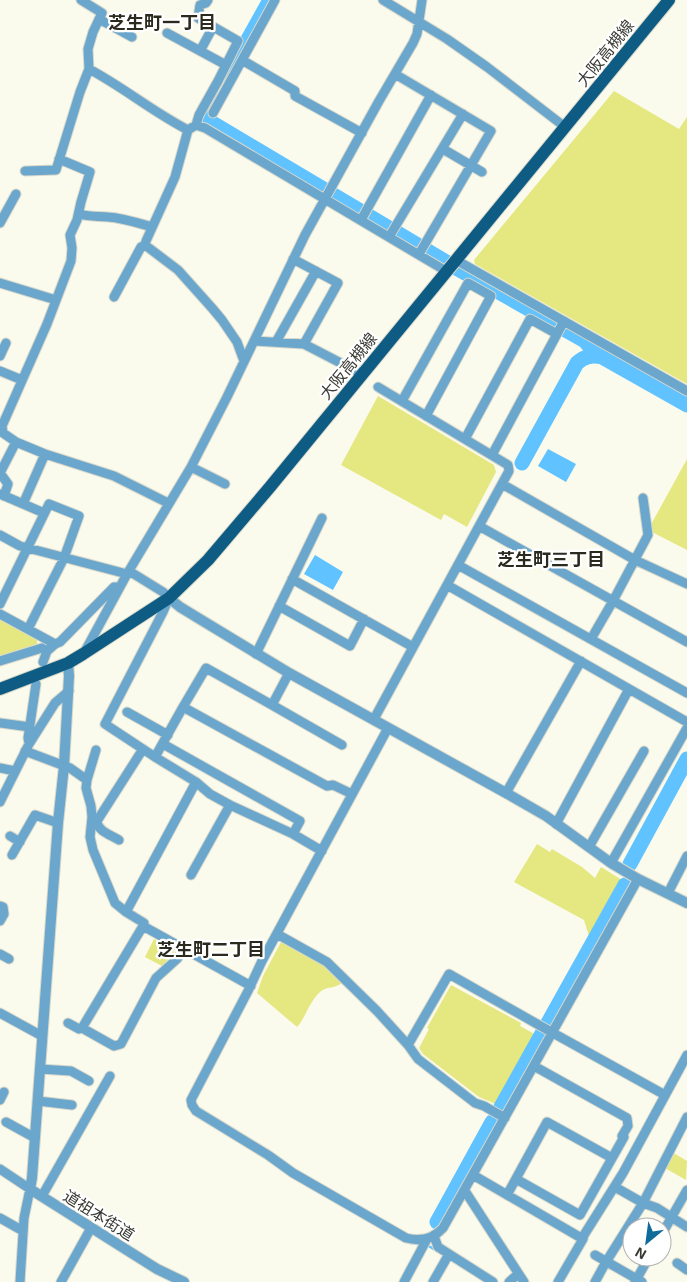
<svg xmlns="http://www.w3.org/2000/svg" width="687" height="1282" font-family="'Exo 2','Noto Sans JP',sans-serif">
<rect width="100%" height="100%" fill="#fafbec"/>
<path fill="#e5e780" d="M614 91 679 129 687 117V384L475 264 474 260Z
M378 396 494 465 496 472 467 527 444 514 441 520 341 465Z
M687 459V550L648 530Z
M0 619 37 638V644L0 656Z
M537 844 550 852 552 849 582 867 595 878 601 867 622 880 623 882 593 938 589 936 584 920 514 882Z
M154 939 173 949 174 953 162 966 145 957Z
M281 942 325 966 342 983C335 989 326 986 320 992 309 1002 306 1017 297 1027L257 993 263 976Z
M451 985 521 1023 520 1026 538 1036 499 1106 491 1102 479 1097 423 1054 419 1048 429 1029 427 1028Z
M672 1152 687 1161 686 1180 663 1167Z"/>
<path fill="#60c2fe" d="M548 449 576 464 566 482 538 466Z
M315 555 343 572 333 590 304 574Z"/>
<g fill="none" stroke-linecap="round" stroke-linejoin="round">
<path stroke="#60c2fe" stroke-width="2.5" d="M427 1245 437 1251"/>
<path stroke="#60c2fe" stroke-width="15" d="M270 0 204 118 458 269 585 341 594 352 602 357
M522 463 577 363C585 356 592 355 602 357L687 405
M630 864 687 759
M501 1107 625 885
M437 1222 492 1122"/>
<g stroke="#d7d8cb" stroke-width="11">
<path id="minor" d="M383 0 447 39 487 67 565 127
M99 19 132 37
M167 33 226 65
M200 51 213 27
M242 60 295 91V96L362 133
M89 69C123 87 153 112 188 130
M395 74 491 131 419 254
M213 113 275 0
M196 125 199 115 218 81 238 41 198 18 200 5 206 3 208 0
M443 149 482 172
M59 159 90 172 81 202 77 220 70 235 72 248 71 261 47 324 2 426 3 433 16 442 45 454 114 476 168 503
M25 171 56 170 80 92 89 69 88 49 93 32 102 13 81 0
M79 214C90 217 98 216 108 217 123 218 138 223 152 227
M361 220 431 95
M0 223 16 194
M389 237 463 114
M293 259 338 283 304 344
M456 260 687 391
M0 283 56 300
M114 297 141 247 145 245
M254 341 304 344 362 374
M276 342 316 271
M0 356 6 343
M244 361 237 342 222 320 212 308 178 270 145 245 146 241 175 177 188 130 196 125 205 128 446 271
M0 371 22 380
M402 401 468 283 491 296 426 416
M465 439 530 319 557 334
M492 455 564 321
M191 467 225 484
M0 473 16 442
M0 473 8 484 4 496
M502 484 635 560 687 584
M0 494 44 513
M23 504 45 454
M479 526 687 642
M0 535 20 546 28 548 127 574
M458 565 687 693
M129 571 163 592 169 598 163 612 105 724 155 757 196 782 210 794 230 805 293 834 322 851
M292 579 413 647
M447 585 687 722
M0 604 49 504 79 516 64 558 28 629
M279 606 350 646 364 619
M0 614 55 644
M591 639 613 601 648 535 643 498
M84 653 127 574 191 467 227 397 305 235 379 101 413 43 417 34 422 0
M256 654 322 518
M0 661 42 648 47 651 55 644 60 642 114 587H120
M43 662 47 651
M289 673 272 705 206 668 183 707 327 786 333 785 352 794
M272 705 342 745
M127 712 168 735
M374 719 509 471 508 465 378 387
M0 723 30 727
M388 728 262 961 248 991 191 1100 192 1105 196 1111 268 1155 293 1173 406 1238C421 1242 433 1239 443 1228L638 879
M29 743 28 738 36 684
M163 744 300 821 293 834
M96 750 87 780 86 788 91 806 92 817 90 837 93 850 115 903 126 912 144 923 143 926 251 986
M25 751 70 768 87 780
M155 757 183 707
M0 768 15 771
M506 793 581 661
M0 802 29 744 55 703 69 691
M556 824 629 689
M10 836 20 842
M119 840C111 835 97 831 97 821L143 749
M589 847 644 751
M12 855 35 815 58 823
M611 863 687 728
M191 875 230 805
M668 893 687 856
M0 906 3 907 4 914 0 921
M126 912 196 782
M277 934 327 962 377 1011 408 1045 418 1059 475 1103 484 1106 505 1118
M0 954 9 959
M0 1013 42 1036
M68 1023 79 1029 82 1028 114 1046 121 1044 156 978 177 959 184 949
M82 1028 143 926
M408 1045 449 974 553 1033 665 1095
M40 1069 71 1071 89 1081
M0 1100 4 1092
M38 1101 72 1105
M6 1122 35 1138
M0 1169 30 1189 24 1218 20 1282
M473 1175 583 1239
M516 1179 580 1215 624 1137 622 1136 628 1126 627 1118 534 1066
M615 1187 643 1203 657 1208 687 1227
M465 1191 524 1282
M507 1195 547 1122 612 1158
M42 1196 110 1076
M0 1218 23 1231
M662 1234 687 1190
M434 1236 438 1247 493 1282
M595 1255 642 1282
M677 1263 687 1270
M61 1282 91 1228
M404 1282 427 1239
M433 1282 449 1254
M509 1282 518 1274
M558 1282 583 1239 584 1235 623 1173 687 1055
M595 1282 606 1262 643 1203 687 1117
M635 1282 649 1257"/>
</g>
<g stroke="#d7d8cb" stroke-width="12">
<path id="tertiary" d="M169 598 180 607 203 621 289 673 506 793 546 816 611 863 638 879 687 903
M68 663 69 676 64 766 58 823 32 1178 30 1189 157 1269 184 1282"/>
</g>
<g stroke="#d7d8cb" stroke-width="14">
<path id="primary" d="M0 689 68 663 83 654 169 598 208 560 270 487 669 0"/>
</g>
<use href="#minor" stroke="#6ba6cd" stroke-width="9"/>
<use href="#tertiary" stroke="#6ba6cd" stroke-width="10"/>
<use href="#primary" stroke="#0e5c84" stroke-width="12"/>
</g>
<g text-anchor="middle" stroke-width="4.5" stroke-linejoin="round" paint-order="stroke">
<g font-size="16" fill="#393a34" stroke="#fff">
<text transform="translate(605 53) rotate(-51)" y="6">大阪高槻線</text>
<text transform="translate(348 366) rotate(-51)" y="6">大阪高槻線</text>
<text transform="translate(99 1215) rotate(32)" y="6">道祖本街道</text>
</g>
<g font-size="18" font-weight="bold" fill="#2a2a1f" stroke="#fff">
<text x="162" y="29">芝生町一丁目</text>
<text x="551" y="566">芝生町三丁目</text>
<text x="211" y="956">芝生町二丁目</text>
</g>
</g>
<g transform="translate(647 1242) rotate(209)"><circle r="24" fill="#ffffff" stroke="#b0b0ae"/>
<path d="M0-4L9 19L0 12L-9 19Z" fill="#0e6b9a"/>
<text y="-8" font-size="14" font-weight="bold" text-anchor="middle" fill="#393a34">N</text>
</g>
</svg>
